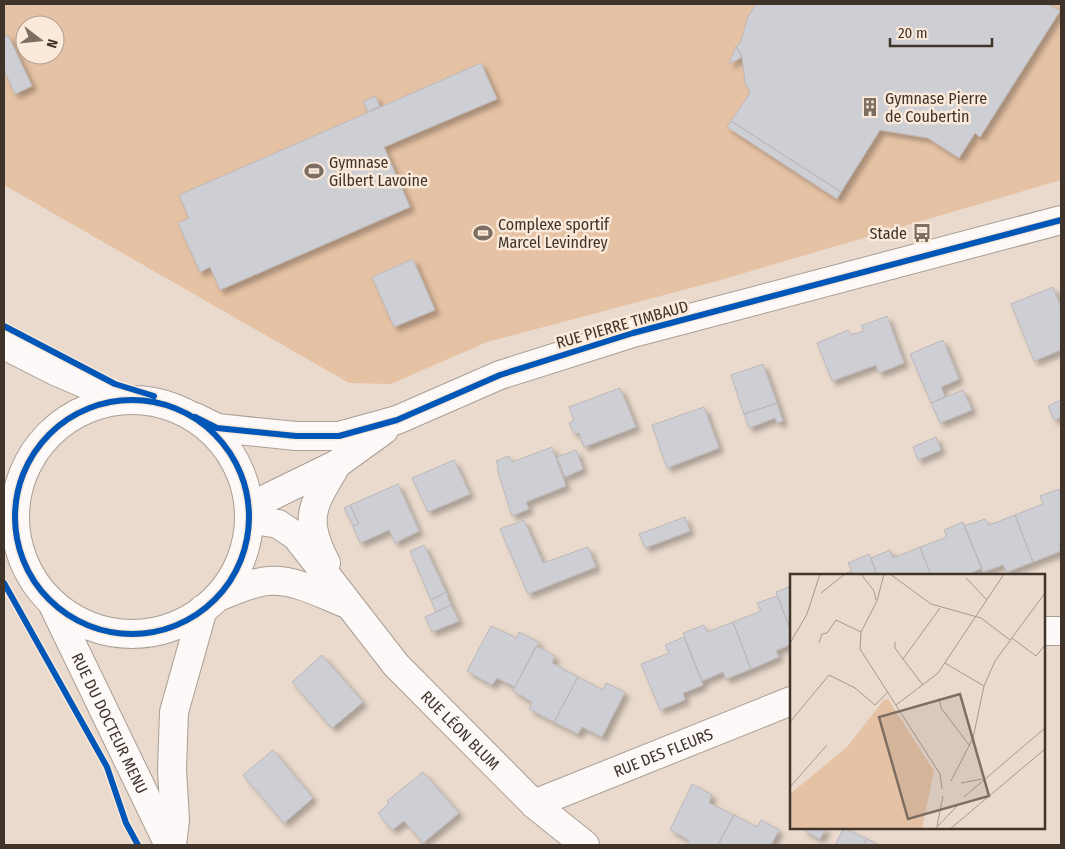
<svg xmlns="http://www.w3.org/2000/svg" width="1065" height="849" font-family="'Fira Sans Condensed',sans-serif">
<defs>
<filter id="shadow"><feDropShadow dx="4.5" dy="4.5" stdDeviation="2.5" flood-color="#0004"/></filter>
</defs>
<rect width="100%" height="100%" fill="#eadacd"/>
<path fill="#e6c2a4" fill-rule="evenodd" d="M4 4H1061V180L717 281 487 342 391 384 349 383 4 185ZM25 25H55V55H25Z"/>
<path fill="#ceced5" stroke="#bcb8b8" filter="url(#shadow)" d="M756 4H1048L1060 11 980 137 975 133 959 158 928 138 880 130 841 192 731 121 750 93 745 82 742 57 736 46 740 44 748 17Z
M8 35 32 86 15 94 4 70V37Z
M736 46 742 57 729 64Z
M481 63 497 99 384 147 410 207 220 290 210 267 200 272 178 223 189 218 179 195Z
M375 96 380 106 368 112 363 102Z
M731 121 841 192 837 199 727 127Z
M413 259 435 310 394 327 372 277Z
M1053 287 1061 308V350L1034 361 1011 304Z
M887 316 904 363 879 373 876 365 832 381 817 343 848 330 851 335 864 331 861 326Z
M943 340 959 379 941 387 945 397 931 403 910 354Z
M763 364 777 403 744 414 731 375Z
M620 388 636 427 584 447 579 433 574 434 569 423 574 421 569 407Z
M963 390 972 410 940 423 931 403Z
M1061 400V417L1054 420 1048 406Z
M777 403 783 421 777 423 775 418 749 428 744 414Z
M704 407 719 448 667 468 652 425Z
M936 437 941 450 918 460 913 447Z
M552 447 566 486 526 502 529 509 512 516 497 469 499 468 496 461 509 456 512 462Z
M576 450 583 469 565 477 557 457Z
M454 460 470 494 428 512 412 478Z
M398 484 419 531 395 543 389 530 360 543 353 526 359 524 350 505Z
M1059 489 1061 495V543L1059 544 1061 551 1033 562 1015 515 1043 504 1040 496Z
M350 505 359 524 353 526 344 508Z
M1015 515 1033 562 1007 572 1003 565 983 572 964 526 985 519 989 525Z
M685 517 690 531 645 548 639 534Z
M524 520 543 563 588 547 596 567 528 594 500 529Z
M963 522 982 568 966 575H931L920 547 947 537 944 530Z
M424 545 446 592 431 600 410 551Z
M920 547 931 575H877L871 558 890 550 893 558Z
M869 554 877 575H841L852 571 848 563Z
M791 586V631L776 592Z
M446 592 451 605 436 612 431 600Z
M777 596 791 631V644L776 651 779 657 751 669 733 622 761 611 757 603Z
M451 605 459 621 432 632 425 617Z
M733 622 751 669 726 679 723 672 702 681 683 633 704 625 707 632Z
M491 626 517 638 519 632 539 642 515 687 497 678 492 685 467 671Z
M684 637 703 685 683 693 685 700 660 710 641 664 669 653 665 645Z
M536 646 555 656 552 663 578 677 554 722 529 709 532 702 513 691Z
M322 655 363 702 332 728 292 682Z
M578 677 603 690 606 683 625 692 602 737 582 727 578 734 554 722Z
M273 750 313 798 284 823 243 775Z
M423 772 459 813 423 843 404 821 392 830 378 813 389 803 387 801Z
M692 784 712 795 709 803 734 815 718 845H687L689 840 670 830Z
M734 815 757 827 761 820 779 830 771 845H718Z
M804 828H826L820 839 803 830Z
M844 828 867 839 863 845H835Z
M867 839 879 845H863Z"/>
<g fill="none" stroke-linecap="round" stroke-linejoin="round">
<g stroke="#aa9e93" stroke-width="30">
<g id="minor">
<path d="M4 345 55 371 123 400"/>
<circle cx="132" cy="517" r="117"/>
<path d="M195 417 217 428 296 436H339L397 420 500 375 633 333 1061 220"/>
<path d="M249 507 337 464 384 430"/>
<path id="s1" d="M249 519 278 524 296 536 396 665 534 804 585 845"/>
<path d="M326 563C302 517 313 505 337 464"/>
<path d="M218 597C234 591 252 582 269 581 295 579 324 595 347 604"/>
<path id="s2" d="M53 605 169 845"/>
<path d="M1044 631H1061"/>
<path id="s3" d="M534 804 791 701"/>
<path d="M172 845 175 820 172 770 174 712 203 609"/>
</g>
</g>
<use href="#minor" stroke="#fcf9f8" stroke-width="28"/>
<g stroke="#fbe9d9" stroke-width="9">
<path id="cycleway" d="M4 326 115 384 154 396
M15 517a117 117 0 1 1 234 0a117 117 0 1 1-234 0Z
M195 417 217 428 296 436H339L397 420 500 375 633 333 1061 220
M4 583 107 767 126 823 138 845"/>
</g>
<use href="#cycleway" stroke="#0057b8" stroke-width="6"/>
</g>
<defs>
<g id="building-bare" transform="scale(1.5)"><path d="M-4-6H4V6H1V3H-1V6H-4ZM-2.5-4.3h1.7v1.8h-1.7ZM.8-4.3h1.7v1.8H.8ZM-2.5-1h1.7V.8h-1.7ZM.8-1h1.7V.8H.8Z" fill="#7c6e63" stroke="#fbe9d9" stroke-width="2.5" paint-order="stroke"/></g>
<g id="stadium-bare" transform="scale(1.5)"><path d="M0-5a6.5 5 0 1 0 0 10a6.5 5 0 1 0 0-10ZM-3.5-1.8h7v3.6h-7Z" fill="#7c6e63" stroke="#fbe9d9" stroke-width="2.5" paint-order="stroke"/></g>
<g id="bus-bare" transform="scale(1.5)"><path d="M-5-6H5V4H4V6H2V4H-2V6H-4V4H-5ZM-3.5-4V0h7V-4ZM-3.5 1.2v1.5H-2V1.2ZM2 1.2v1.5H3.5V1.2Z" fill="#7c6e63" stroke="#fbe9d9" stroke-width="2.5" paint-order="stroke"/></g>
</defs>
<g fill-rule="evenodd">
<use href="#building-bare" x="870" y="107"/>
<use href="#stadium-bare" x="314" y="171"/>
<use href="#stadium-bare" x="483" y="233"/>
<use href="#bus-bare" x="922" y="233"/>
</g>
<g text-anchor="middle" stroke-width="5" stroke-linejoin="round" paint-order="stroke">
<g font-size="16" fill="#40342a" stroke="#fbe9d9" text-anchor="start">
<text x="885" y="104">Gymnase Pierre<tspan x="885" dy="18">de Coubertin</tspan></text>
<text x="329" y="168">Gymnase<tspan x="329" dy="18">Gilbert Lavoine</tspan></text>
<text x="498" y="230">Complexe sportif<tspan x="498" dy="18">Marcel Levindrey</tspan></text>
<text x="907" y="239" text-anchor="end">Stade</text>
</g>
<g font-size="16" fill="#40342a" stroke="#fbe9d9">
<text transform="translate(622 324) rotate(-16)" y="6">RUE PIERRE TIMBAUD</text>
<text dy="6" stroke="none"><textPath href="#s2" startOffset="131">RUE DU DOCTEUR MENU</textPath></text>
<text dy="6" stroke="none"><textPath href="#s1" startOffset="306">RUE LÉON BLUM</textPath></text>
<text dy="6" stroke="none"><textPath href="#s3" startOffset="139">RUE DES FLEURS</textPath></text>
</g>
</g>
<g transform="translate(790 574)">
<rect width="255" height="255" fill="#eadacd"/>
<path d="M98 125 144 197 132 255H0V220L57 173 94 126Z" fill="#e6c2a4"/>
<path fill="none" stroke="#a6988c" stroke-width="1" d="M71 0 84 17 86 26M94 0 87 27 71 58 70 75 150 200 152 215M100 0 141 30 191 44 220 66M176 4 197 26M31 19 55 0M222 64 246 82 255 71M105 68V74L113 85M0 69 17 40 30 0M29 69 32 60 37 59 46 46 71 58M155 89 194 112M133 111 113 85 150 34M149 124 151 134 180 172M106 131 148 99 214 0M0 148 39 101 65 114 85 131 98 118M161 207 183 164 194 112 205 87 255 19M171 209 192 205M0 213 37 171M174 223 255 154M147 252 153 222M145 255 169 230M160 255 255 175"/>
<path fill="#7c6e63" fill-opacity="0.15" stroke="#7c6e63" stroke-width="2.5" d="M170 120 199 222 118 245 89 143Z"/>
<rect width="255" height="255" fill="none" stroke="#40342a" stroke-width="2.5"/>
</g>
<rect width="1065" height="849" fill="none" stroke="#40342a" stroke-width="10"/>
<g transform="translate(40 40) rotate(106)"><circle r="24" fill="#fbe9d9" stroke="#b0a193"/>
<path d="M0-4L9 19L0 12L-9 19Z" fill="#7c6e63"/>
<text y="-8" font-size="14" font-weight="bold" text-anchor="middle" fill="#40342a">N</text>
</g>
<path d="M890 38v8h102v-8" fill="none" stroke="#40342a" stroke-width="2.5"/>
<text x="898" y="38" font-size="15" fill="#40342a" stroke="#fbe9d9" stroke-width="4" paint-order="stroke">20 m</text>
</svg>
